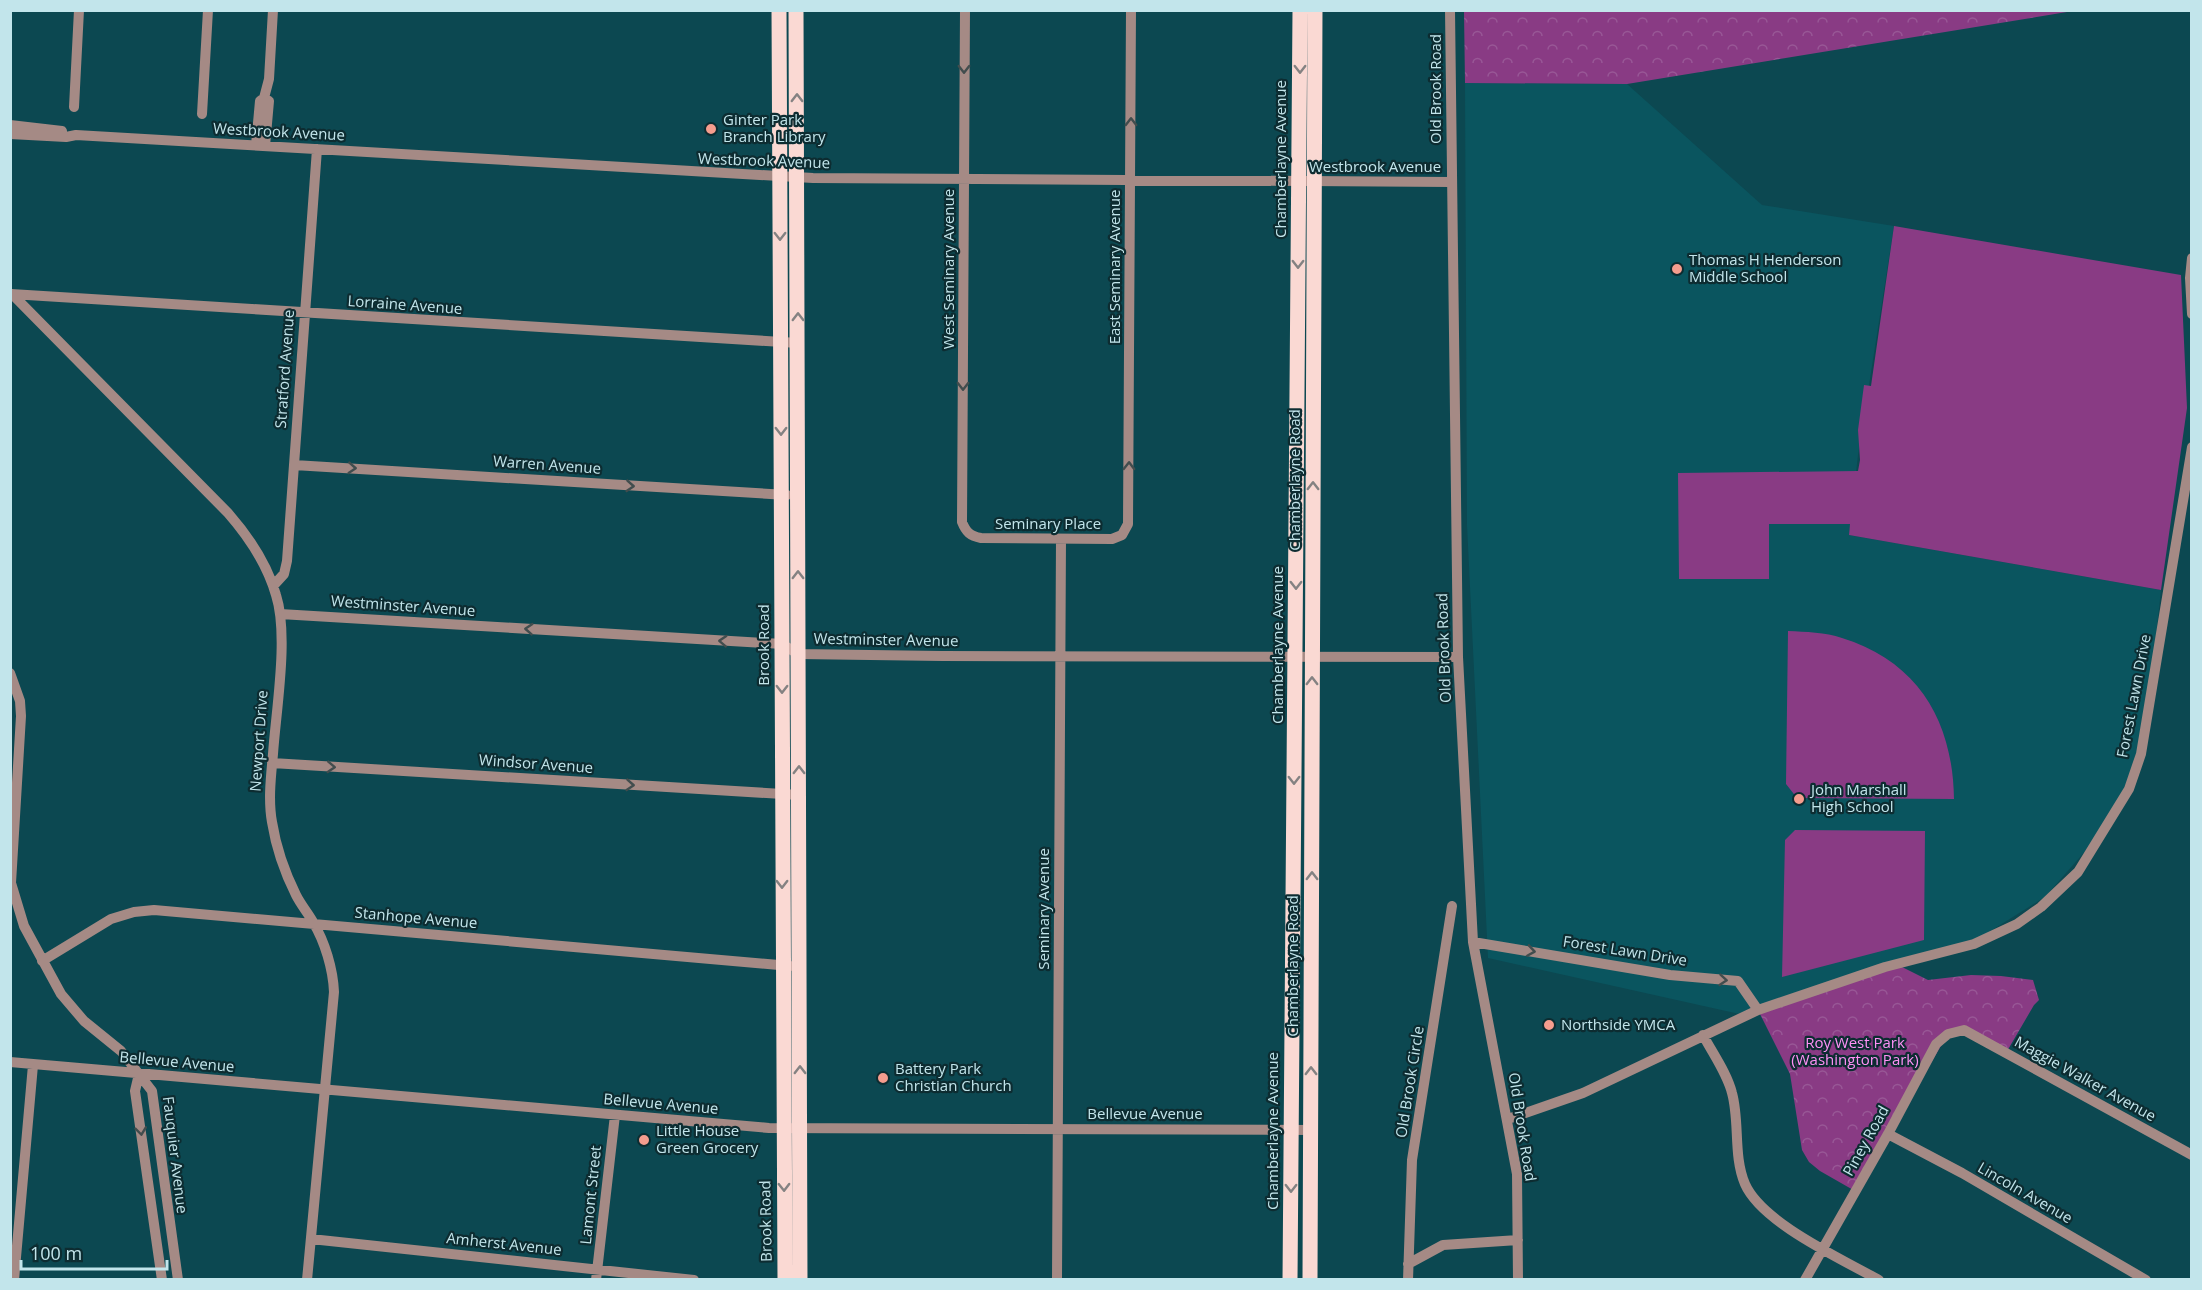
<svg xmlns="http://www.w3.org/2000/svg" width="2202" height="1290" font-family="'Open Sans',sans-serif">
<defs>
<pattern id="park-crowns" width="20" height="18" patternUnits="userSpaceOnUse" patternTransform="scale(1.5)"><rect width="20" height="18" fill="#893b84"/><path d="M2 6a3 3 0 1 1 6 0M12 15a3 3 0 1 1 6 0" fill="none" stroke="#985796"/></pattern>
</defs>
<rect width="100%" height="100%" fill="#0c4851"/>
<path fill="#0a555f" d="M1465 83 1627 84 1762 205 1894 226 1858 455 1849 535 2161 590 2143 756 2094 841 2045 897 1976 940 1753 1017 1488 958 1467 525Z"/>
<path fill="url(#park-crowns)" d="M1464 11V10L2073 11 1627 84 1465 83Z
M1896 964 1928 980 1971 975 2001 976 2033 980 2039 1000 2034 1005 2006 1053 1964 1030 1948 1034 1855 1191 1820 1171 1809 1162 1802 1150 1790 1074 1758 1010Z"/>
<path fill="#893b84" d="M1894 226 2181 275 2187 408 2161 590 1849 535 1850 524H1769V579H1679L1678 473 1858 471 1860 460 1858 430 1864 385 1871 386Z
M1788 631C1806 632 1825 632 1842 638 1919 662 1953 722 1954 799L1797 798 1786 784Z
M1795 830 1925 831 1924 940 1782 977 1785 840Z"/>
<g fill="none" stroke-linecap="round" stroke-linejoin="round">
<path stroke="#a58a85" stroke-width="10" d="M965 10 962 522C966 532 970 536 981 538L1112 539 1122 535 1128 524 1131 10
M1450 10 1458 657 1473 942 1517 1174 1518 1280
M264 98 269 101 265 146
M74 107 79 10
M202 114 208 10
M10 125 62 131
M10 134 66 137 76 135 813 178 1451 182
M256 145 260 101 264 98 269 79 273 10
M2192 258 2190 278 2192 314
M11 294 798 343
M12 294 228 513C249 537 267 564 276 595 289 636 276 710 273 754 271 776 268 800 272 822 276 847 285 873 296 895 301 905 308 913 313 922 325 942 333 969 334 992L307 1280
M294 465 787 495
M273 586 284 574 287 561 317 149
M280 614 782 644 798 654 942 656 1458 657
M10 673 20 701 21 716 11 883 24 926 61 994 84 1021 121 1051 152 1091 178 1280
M272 763 799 795
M1473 942 1670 975 1738 981 1758 1010
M42 961 111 919 134 912 154 910 790 966
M1703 1035C1713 1054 1727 1073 1732 1093 1740 1122 1733 1156 1745 1184 1762 1223 1842 1259 1879 1280
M10 1062 769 1128 1311 1130
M139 1074 135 1091 162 1280
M1508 1119 1583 1093 1758 1010 1885 967 1974 944 2017 924 2041 907 2078 872 2129 789 2141 754 2192 447
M1888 1134 1962 1173 2146 1280
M311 1239 694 1280
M1408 1264 1443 1245 1518 1240
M14 1280 33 1065
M596 1280 615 1115
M1057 1280 1061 539
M1408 1280 1412 1160 1452 906
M1805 1280 1888 1134 1936 1044 1948 1034 1964 1030 2192 1155"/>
<path stroke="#fad9d3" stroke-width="15" d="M779 10 785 1280
M796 10 800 1280
M1290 1280 1300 10
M1310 1280 1315 10"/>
</g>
<defs><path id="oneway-chevron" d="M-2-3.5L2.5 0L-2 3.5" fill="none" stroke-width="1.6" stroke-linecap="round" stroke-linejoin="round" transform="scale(1.5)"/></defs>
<g stroke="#424d4e">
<use href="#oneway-chevron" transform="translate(964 69) rotate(90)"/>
<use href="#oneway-chevron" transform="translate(1131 122) rotate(-90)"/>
<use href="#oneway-chevron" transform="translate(963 386) rotate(90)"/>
<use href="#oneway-chevron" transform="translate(1129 466) rotate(-89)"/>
<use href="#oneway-chevron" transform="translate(352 468) rotate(4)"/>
<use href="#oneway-chevron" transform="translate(630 486) rotate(4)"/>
<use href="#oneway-chevron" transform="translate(529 629) rotate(-176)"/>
<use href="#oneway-chevron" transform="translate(723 641) rotate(-177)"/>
<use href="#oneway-chevron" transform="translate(331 767) rotate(3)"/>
<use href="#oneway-chevron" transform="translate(630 785) rotate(4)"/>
<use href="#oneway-chevron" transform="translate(1531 951) rotate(9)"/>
<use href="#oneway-chevron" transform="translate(1723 980) rotate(5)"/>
<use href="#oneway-chevron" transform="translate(141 1131) rotate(83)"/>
</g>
<g stroke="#848282">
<use href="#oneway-chevron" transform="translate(1300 69) rotate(90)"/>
<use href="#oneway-chevron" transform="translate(797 98) rotate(-90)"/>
<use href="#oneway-chevron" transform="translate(780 236) rotate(90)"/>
<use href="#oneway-chevron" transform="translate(1298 264) rotate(90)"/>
<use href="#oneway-chevron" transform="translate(798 317) rotate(-90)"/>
<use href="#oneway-chevron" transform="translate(781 431) rotate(90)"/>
<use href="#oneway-chevron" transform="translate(1313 486) rotate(-90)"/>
<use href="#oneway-chevron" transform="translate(798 575) rotate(-90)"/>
<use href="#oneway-chevron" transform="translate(1296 585) rotate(90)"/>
<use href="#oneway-chevron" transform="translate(1312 681) rotate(-90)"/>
<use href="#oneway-chevron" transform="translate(782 689) rotate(90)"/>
<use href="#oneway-chevron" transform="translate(799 770) rotate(-90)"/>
<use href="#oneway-chevron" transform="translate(1294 780) rotate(90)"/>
<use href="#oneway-chevron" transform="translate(1312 876) rotate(-90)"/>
<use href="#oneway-chevron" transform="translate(782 884) rotate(90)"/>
<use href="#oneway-chevron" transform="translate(800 1070) rotate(-90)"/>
<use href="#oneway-chevron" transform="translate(1311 1071) rotate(-90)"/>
<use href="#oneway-chevron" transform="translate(784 1187) rotate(89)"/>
<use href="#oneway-chevron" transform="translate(1291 1188) rotate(90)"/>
</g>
<g fill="#f59d8e" stroke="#0d2c31" stroke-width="2">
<circle cx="711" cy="129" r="6"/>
<circle cx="1677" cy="269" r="6"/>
<circle cx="1799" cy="799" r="6"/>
<circle cx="1549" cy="1025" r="6"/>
<circle cx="883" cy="1078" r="6"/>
<circle cx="644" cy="1140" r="6"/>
</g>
<g text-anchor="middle" stroke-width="4.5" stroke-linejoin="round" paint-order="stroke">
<g font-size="15" fill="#c2e5eb" stroke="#0d2c31">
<text transform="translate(1436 89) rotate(-90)" y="5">Old Brook Road</text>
<text transform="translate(279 132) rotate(3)" y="5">Westbrook Avenue</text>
<text transform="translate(1281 159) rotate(-90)" y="5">Chamberlayne Avenue</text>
<text transform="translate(764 161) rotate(2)" y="5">Westbrook Avenue</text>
<text x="1375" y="172">Westbrook Avenue</text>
<text transform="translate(1115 267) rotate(-90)" y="5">East Seminary Avenue</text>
<text transform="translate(949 269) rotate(-90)" y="5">West Seminary Avenue</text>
<text transform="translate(405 305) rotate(4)" y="5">Lorraine Avenue</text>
<text transform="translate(285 369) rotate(-86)" y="5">Stratford Avenue</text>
<text transform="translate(547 465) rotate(4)" y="5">Warren Avenue</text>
<text transform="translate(1295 480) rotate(-90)" y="5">Chamberlayne Road</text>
<text x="1048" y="529">Seminary Place</text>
<text transform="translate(403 606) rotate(4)" y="5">Westminster Avenue</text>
<text transform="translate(886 640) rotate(1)" y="5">Westminster Avenue</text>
<text transform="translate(764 645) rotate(-90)" y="5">Brook Road</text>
<text transform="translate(1278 645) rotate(-90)" y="5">Chamberlayne Avenue</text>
<text transform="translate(1444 648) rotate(-92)" y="5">Old Brook Road</text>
<text transform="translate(2134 696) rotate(-79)" y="5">Forest Lawn Drive</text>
<text transform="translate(259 741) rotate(-86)" y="5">Newport Drive</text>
<text transform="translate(536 764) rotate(4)" y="5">Windsor Avenue</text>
<text transform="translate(1044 909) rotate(-90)" y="5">Seminary Avenue</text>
<text transform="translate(416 918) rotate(5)" y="5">Stanhope Avenue</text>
<text transform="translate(1625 951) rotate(9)" y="5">Forest Lawn Drive</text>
<text transform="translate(1293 966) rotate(-90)" y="5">Chamberlayne Road</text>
<text transform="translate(177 1062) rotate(5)" y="5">Bellevue Avenue</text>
<text transform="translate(2085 1079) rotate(29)" y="5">Maggie Walker Avenue</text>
<text transform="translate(1410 1082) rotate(-81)" y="5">Old Brook Circle</text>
<text transform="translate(661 1104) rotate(5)" y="5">Bellevue Avenue</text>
<text x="1145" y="1119">Bellevue Avenue</text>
<text transform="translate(1522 1127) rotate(81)" y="5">Old Brook Road</text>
<text transform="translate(1273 1131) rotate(-90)" y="5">Chamberlayne Avenue</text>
<text transform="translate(1866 1141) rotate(-61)" y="5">Piney Road</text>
<text transform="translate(175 1155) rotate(83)" y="5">Fauquier Avenue</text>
<text transform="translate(2025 1193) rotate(30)" y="5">Lincoln Avenue</text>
<text transform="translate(591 1195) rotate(-84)" y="5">Lamont Street</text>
<text transform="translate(766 1221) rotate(-91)" y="5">Brook Road</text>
<text transform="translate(504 1244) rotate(6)" y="5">Amherst Avenue</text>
</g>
<g font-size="15" fill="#c2e5eb" stroke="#0d2c31" text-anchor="start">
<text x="723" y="125">Ginter Park<tspan x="723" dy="17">Branch Library</tspan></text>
<text x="1689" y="265">Thomas H Henderson<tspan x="1689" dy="17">Middle School</tspan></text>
<text x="1811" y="795">John Marshall<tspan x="1811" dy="17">High School</tspan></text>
<text x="1561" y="1030">Northside YMCA</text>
<text x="895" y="1074">Battery Park<tspan x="895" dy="17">Christian Church</tspan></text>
<text x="656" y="1136">Little House<tspan x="656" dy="17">Green Grocery</tspan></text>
</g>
<g font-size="15" fill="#ff91f6" stroke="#0d2c31">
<text x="1855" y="1048">Roy West Park<tspan x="1855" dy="17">(Washington Park)</tspan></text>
</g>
</g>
<rect width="2202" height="1290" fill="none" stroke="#c2e5eb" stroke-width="24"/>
<path d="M21 1260v9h146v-9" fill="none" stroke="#c2e5eb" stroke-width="3"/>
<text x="30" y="1260" font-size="18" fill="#c2e5eb" stroke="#0d2c31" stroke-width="4.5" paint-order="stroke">100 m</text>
</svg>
